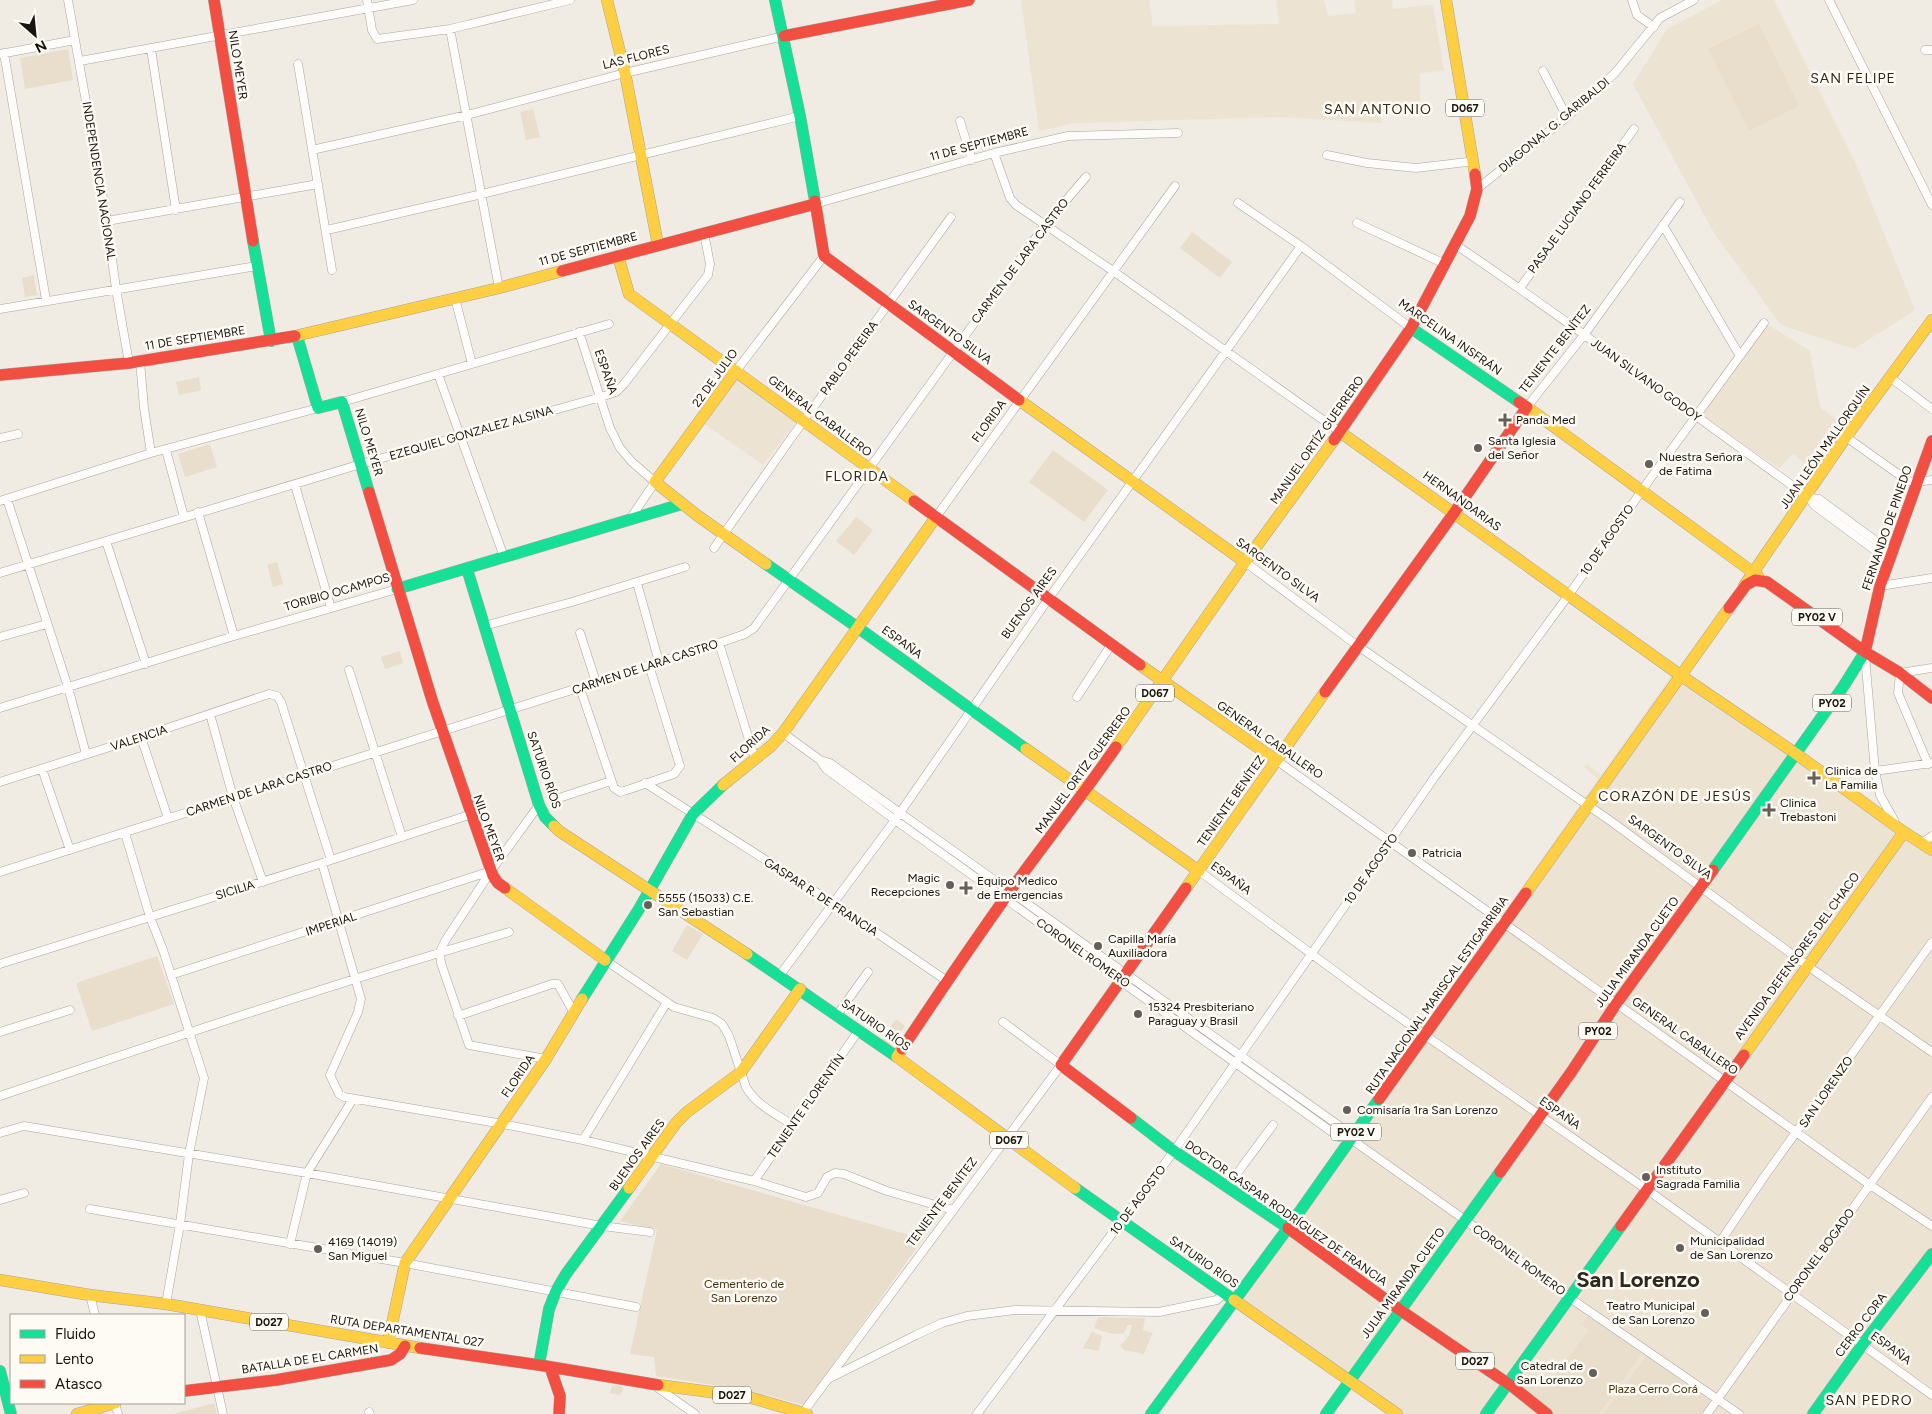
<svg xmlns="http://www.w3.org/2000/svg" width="1932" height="1414" font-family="Figtree,sans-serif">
<rect width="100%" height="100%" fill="#f0ebe3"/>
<path fill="#ede3d3" d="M1021 0H1149L1153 26 1279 24 1276 0H1324L1328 16 1356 13 1354 0H1392L1393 9 1433 5 1444 71 1420 73V108L1379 109 1382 123 1280 117 1075 123 1039 131Z
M1722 0H1774L1855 162 1915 310 1854 349 1781 325 1714 233 1633 84 1667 29Z
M1767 324 1810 351 1820 407 1845 426 1813 469 1793 454 1779 468 1708 422 1699 414Z
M736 377 797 421 763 465 703 423Z
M1676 669 1932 846V1414H1390L1230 1302 1598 779 1584 767 1587 764 1601 775Z"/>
<path fill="#e9decc" d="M1759 24 1799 106 1749 131 1708 49Z
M68 49 73 80 25 89 20 58Z
M533 109 540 137 526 140 520 112Z
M1192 232 1232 262 1220 278 1180 248Z
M34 275 37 295 25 297 22 278Z
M199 377 201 390 179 395 176 382Z
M210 444 217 467 185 477 178 454Z
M1053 450 1108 490 1084 522 1029 482Z
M856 517 873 530 854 555 836 541Z
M277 562 283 584 273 587 267 565Z
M400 651 403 663 385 669 381 657Z
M687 925 703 934 687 960 672 951Z
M157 956 174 1004 92 1031 76 983Z
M896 1019 905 1026 890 1047 881 1040Z
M661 1164 923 1239 804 1405 750 1391 656 1376 654 1357 630 1354 657 1230 620 1221Z
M1588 1316 1642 1353 1599 1414H1553L1518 1389 1524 1383 1552 1379 1589 1330 1581 1324Z
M1098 1317 1145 1318 1143 1330 1153 1333 1143 1355 1140 1353 1124 1350 1120 1345C1128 1340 1130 1334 1132 1325H1128L1124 1333C1114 1336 1103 1331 1094 1328Z
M1092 1332 1102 1336 1099 1351 1083 1348Z
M1648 1354 1713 1400 1702 1414H1603Z
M616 1385 622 1386 623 1390 620 1395 610 1393 612 1386Z
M214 1403 217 1414H173Z"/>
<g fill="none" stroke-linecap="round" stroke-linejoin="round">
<g stroke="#a8a59e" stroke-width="9">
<path id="street" d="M68 0 107 221 116 289 129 363
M367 0 372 30 377 39 450 29 570 0
M1632 0 1637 15 1654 27
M1829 0 1932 205
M450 29 499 288
M151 49 176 210
M1925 50H1932
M4 53 46 300
M0 54 75 40
M80 61 413 0
M298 64 332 270
M1543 71 1567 117
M960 121 972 160
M312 150 467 115 625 73 784 36
M994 153 1010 198 1016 205 1113 271 1340 432
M1327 155 1367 163 1416 168 1467 162
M1477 189 1567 117 1615 73 1660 18 1694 0
M1238 203 1301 246 1411 328
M815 204 994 153 1068 136 1178 133
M107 221 318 184
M1357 223 1445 264
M1663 225 1740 356
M327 230 482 194 800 116
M1456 245C1575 325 1690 413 1807 496L1815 506 1888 560
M1520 288 1634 129
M455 298 472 364
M0 309 257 266
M579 332 610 428 620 448 632 462 655 482 630 519
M140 361 144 408 151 453
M736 371 824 256
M438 374 504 557
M1891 378 1932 409
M342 402 609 324
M1527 407 1584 335 1680 202
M1846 437 1908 481 1916 482 1932 480
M0 438 18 434
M166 450 184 517
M295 485 331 608
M1811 498 1819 499 1891 552
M7 499 68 687 86 754
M0 501 151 453 318 408
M198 512 234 636
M936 517 1175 186
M106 541 146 664
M714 548 792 437 951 217
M1245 562 1358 646 1612 822 1812 969 1932 1052
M0 573 361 464 601 397 616 392 624 384 708 275 710 264 704 233
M637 583 659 662
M1880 586 1932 578
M484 626 572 602 685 567
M580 633 596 682
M0 637 47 624
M719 643 755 759
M1865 656 1875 771 1880 795 1894 820
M349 670 402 837
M580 688 614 788 620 792 624 791 674 774 680 766 649 665
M1077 697 1111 645
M0 708 234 636 397 589
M210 714 233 797 263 882
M783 733 820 760 830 763 1345 1130 1351 1139 1465 1220 1570 1298 1739 1414
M141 737 168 818
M820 760 826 769 895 820 1339 1137 1351 1139
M1276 760 1870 1185 1932 1226
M1928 764 1898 693 1900 673 1932 668
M42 769 70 850
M1875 771 1932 763
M0 782 141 737 269 694 277 696 281 702 331 860
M645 783 833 903 947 981
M562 797 611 781
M539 805 491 871 445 941 440 952 441 963 469 1045 546 1059
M125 833 150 917 163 950 204 1078 189 1154 180 1224 166 1304
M1921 843 1932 836
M322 863 361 999 358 1012 330 1075 339 1094 344 1097 503 1124 583 1140 754 1181 806 1197 818 1193 827 1177 835 1173 844 1174 887 1191 953 1210
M1199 871 1366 994 1653 1194 1932 1395
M0 872 719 643 745 634 754 628 1045 225 1086 177
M605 960 674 1007 713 1018 722 1024 729 1036 746 1087C756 1105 776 1114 793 1125
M0 964 322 863 469 815
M171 975 491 871
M780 975 895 820 1049 598 1301 246
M837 1015 868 972
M458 1016 552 984H558L574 1013
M0 1032 70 1010
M0 1096C169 1039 338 982 509 932
M0 1133 24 1126 307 1173 602 1226 650 1232
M583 1140 667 1002
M754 1181 859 1030
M1227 1187 1273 1125
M0 1200 24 1193
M90 1209 405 1263 636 1307
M1720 1242 1764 1177 1932 942
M290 1244 307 1173 353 1099
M90 1295 95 1315
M200 1310 223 1414
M828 1379 916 1335 942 1323 967 1316 1015 1310 1159 1312 1217 1300 1225 1293
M658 1388 695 1414
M115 1403 118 1414
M369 1412 370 1414
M802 1414 1061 1065 1003 1022
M977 1414 1174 1151 1434 778 1568 596 1650 479 1764 323
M1707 1414 1932 1097"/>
</g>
<g stroke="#a8a59e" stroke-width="12">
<path id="fast" d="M775 0 800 116 815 201
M253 241 271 341
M1411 328 1519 402
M297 336 318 408 342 402 369 492
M766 564 857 627 1026 749
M467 569 539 805 545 817 554 826
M397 589 682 504
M1713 870 1843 687 1865 652
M747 954 897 1057
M582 999 639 909 693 814 723 785
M1131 1118 1174 1151 1288 1228
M1075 1188 1234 1300
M539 1365 549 1309 556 1291 566 1274 629 1188
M0 1371 11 1414
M1151 1414 1288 1228 1379 1099
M1326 1414 1500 1172
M1486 1414 1621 1226
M1813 1414 1863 1344 1932 1254"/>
</g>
<g stroke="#a8a59e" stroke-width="12">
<path id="slow" d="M607 0 625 73 658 245
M1446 0 1475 174
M618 256 629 294 914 501
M295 336 499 288 562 271
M736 371 655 482 698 516 766 564
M1019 400 1245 562
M1527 407 1758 576
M1340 432 1680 675
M1744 586 1846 437 1932 320
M1140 665 1276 760
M1680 675 1795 753 1904 832 1932 850
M1116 747 1245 562 1334 440
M1026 749 1199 871
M723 785 771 746 783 733 936 517
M554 826 559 831 747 954
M505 888 605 960
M1186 888 1325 692
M1526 893 1729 608
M902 1049 897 1057 1075 1188
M1744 1055 1904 832
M629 1188 676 1123 687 1112 741 1072 800 989
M0 1280 90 1295 166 1304 420 1348
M1234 1300 1397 1414
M388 1343 405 1263 546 1059 582 999
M658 1385 748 1397 807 1414
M77 1414 115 1403"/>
</g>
<g stroke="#a8a59e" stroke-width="12">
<path id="jam" d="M214 0 253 241
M784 36 969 0
M815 201 824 256 1019 400
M562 271 815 204
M0 375 129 363 295 336
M1334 440 1411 328 1470 216 1477 189 1475 174
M369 492 432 700 493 876 498 883 505 888
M914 501 1140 665
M1729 608 1746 585 1755 580 1767 582 1865 652 1900 673 1932 698
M1865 652 1880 586 1932 441
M1325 692 1454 513 1527 407 1519 402
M902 1049C937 996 973 943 1010 891 1045 843 1082 796 1116 747
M1379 1099 1526 893
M1131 1118 1061 1065 1186 888
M1500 1172 1572 1071 1616 1004 1713 870
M1621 1226 1744 1055
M1288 1228 1400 1310 1513 1387 1547 1414
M420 1348 539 1365 658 1385
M550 1367 560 1396 559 1414
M184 1391 276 1380 391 1360 400 1354 405 1346"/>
</g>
<use href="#street" stroke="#fdfcfb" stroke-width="8"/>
<use href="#fast" stroke="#16e098" stroke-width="11"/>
<use href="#slow" stroke="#ffcf43" stroke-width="11"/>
<use href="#jam" stroke="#f24e42" stroke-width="11"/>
</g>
<g fill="#645f59" stroke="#fefaf4" stroke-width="2">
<path d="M1502.5 412.5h5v5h5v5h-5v5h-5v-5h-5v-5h5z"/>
<circle cx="1478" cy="448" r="5"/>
<circle cx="1649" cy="464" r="5"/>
<path d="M1811.5 770.5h5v5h5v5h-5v5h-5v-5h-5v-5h5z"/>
<path d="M1766.5 802.5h5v5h5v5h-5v5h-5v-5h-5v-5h5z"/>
<circle cx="1412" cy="853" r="5"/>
<circle cx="950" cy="885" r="5"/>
<path d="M963.5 880.5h5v5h5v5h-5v5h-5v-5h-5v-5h5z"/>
<circle cx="648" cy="905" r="5"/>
<circle cx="1098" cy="946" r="5"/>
<circle cx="1138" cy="1014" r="5"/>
<circle cx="1347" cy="1110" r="5"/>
<circle cx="1646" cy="1177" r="5"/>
<circle cx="1680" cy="1248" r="5"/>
<circle cx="318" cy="1249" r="5"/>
<circle cx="1705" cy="1313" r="5"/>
<circle cx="1593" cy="1373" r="5"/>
</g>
<g text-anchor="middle" stroke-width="5" stroke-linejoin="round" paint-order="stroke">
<g fill="#fefaf4" stroke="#5d5954" stroke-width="1">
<rect x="1446" y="99.5" width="38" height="17" rx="4"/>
<rect x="1792" y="608.5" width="50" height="17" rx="4"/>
<rect x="1136" y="684.5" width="38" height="17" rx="4"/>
<rect x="1813" y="694.5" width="38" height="17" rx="4"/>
<rect x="1579" y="1022.5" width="38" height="17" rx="4"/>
<rect x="1331" y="1123.5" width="50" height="17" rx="4"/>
<rect x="990" y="1131.5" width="38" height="17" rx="4"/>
<rect x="250" y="1313.5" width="38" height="17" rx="4"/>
<rect x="1456" y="1352.5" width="38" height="17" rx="4"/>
<rect x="713" y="1386.5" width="38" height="17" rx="4"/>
</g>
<g font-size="11" font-weight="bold" fill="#18140f">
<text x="1465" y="112">D067</text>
<text x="1817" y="621">PY02 V</text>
<text x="1155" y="697">D067</text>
<text x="1832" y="707">PY02</text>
<text x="1598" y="1035">PY02</text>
<text x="1356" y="1136">PY02 V</text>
<text x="1009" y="1144">D067</text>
<text x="269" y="1326">D027</text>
<text x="1475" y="1365">D027</text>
<text x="732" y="1399">D027</text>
</g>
<g font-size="12" fill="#18140f" stroke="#fefaf4">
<text transform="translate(636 57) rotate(-14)" y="4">LAS FLORES</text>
<text transform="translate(238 65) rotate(81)" y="4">NILO MEYER</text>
<text transform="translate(1554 125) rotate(-40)" y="4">DIAGONAL G. GARIBALDI</text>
<text transform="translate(979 144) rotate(-15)" y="4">11 DE SEPTIEMBRE</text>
<text transform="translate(99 181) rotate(81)" y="4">INDEPENDENCIA NACIONAL</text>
<text transform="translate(1577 208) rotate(-54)" y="4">PASAJE LUCIANO FERREIRA</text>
<text transform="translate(588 249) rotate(-15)" y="4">11 DE SEPTIEMBRE</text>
<text transform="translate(1020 261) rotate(-53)" y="4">CARMEN DE LARA CASTRO</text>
<text transform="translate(950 332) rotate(36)" y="4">SARGENTO SILVA</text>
<text transform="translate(1450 337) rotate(35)" y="4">MARCELINA INSFRÁN</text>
<text transform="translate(195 338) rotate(-9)" y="4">11 DE SEPTIEMBRE</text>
<text transform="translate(1555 349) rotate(-52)" y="4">TENIENTE BENÍTEZ</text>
<text transform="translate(849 358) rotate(-54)" y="4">PABLO PEREIRA</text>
<text transform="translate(606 372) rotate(71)" y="4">ESPAÑA</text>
<text transform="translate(715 378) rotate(-54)" y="4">22 DE JULIO</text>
<text transform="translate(1646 380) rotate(36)" y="4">JUAN SILVANO GODOY</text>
<text transform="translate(820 416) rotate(37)" y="4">GENERAL CABALLERO</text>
<text transform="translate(989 421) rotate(-54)" y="4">FLORIDA</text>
<text transform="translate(471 433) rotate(-16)" y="4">EZEQUIEL GONZALEZ ALSINA</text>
<text transform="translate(1317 440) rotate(-55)" y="4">MANUEL ORTÍZ GUERRERO</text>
<text transform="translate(369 442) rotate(73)" y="4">NILO MEYER</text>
<text transform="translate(1825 447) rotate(-55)" y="4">JUAN LEÓN MALLORQUÍN</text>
<text transform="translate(1462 501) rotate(36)" y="4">HERNANDARIAS</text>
<text transform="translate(1887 528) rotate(-71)" y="4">FERNANDO DE PINEDO</text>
<text transform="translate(1607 540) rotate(-55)" y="4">10 DE AGOSTO</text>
<text transform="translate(1278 570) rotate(36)" y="4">SARGENTO SILVA</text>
<text transform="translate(337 592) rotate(-16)" y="4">TORIBIO OCAMPOS</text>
<text transform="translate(1029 603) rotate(-54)" y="4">BUENOS AIRES</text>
<text transform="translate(902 642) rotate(36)" y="4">ESPAÑA</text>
<text transform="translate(645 667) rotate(-18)" y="4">CARMEN DE LARA CASTRO</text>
<text transform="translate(139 738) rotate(-18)" y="4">VALENCIA</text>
<text transform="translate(1270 740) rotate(35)" y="4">GENERAL CABALLERO</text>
<text transform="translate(750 744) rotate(-42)" y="4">FLORIDA</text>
<text transform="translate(544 770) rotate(71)" y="4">SATURIO RÍOS</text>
<text transform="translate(1083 770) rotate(-54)" y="4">MANUEL ORTÍZ GUERRERO</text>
<text transform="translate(259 789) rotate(-18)" y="4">CARMEN DE LARA CASTRO</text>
<text transform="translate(1231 801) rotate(-55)" y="4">TENIENTE BENÍTEZ</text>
<text transform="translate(489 828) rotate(70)" y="4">NILO MEYER</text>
<text transform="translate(1670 847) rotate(36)" y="4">SARGENTO SILVA</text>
<text transform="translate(1371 869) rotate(-55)" y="4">10 DE AGOSTO</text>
<text transform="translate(1231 878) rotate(36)" y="4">ESPAÑA</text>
<text transform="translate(235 890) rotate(-17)" y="4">SICILIA</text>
<text transform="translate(821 897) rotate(33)" y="4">GASPAR R. DE FRANCIA</text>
<text transform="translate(331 924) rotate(-18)" y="4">IMPERIAL</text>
<text transform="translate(1637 952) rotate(-54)" y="4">JULIA MIRANDA CUETO</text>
<text transform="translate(1083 953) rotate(35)" y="4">CORONEL ROMERO</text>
<text transform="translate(1797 956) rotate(-54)" y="4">AVENIDA DEFENSORES DEL CHACO</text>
<text transform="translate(1437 995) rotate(-55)" y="4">RUTA NACIONAL MARISCAL ESTIGARRIBIA</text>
<text transform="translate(876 1025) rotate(35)" y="4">SATURIO RÍOS</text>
<text transform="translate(1685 1036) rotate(35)" y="4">GENERAL CABALLERO</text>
<text transform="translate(518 1076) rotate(-56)" y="4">FLORIDA</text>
<text transform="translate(1826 1092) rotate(-55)" y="4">SAN LORENZO</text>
<text transform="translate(806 1106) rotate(-55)" y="4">TENIENTE FLORENTÍN</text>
<text transform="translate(1560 1113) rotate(35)" y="4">ESPAÑA</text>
<text transform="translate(637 1155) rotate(-54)" y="4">BUENOS AIRES</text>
<text transform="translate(1138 1200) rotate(-53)" y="4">10 DE AGOSTO</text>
<text transform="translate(942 1202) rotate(-53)" y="4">TENIENTE BENÍTEZ</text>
<text transform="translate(1286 1213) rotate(35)" y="4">DOCTOR GASPAR RODRÍGUEZ DE FRANCIA</text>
<text transform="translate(1819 1255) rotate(-54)" y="4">CORONEL BOGADO</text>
<text transform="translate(1519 1260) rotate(36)" y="4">CORONEL ROMERO</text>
<text transform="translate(1204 1262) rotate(35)" y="4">SATURIO RÍOS</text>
<text transform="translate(1403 1283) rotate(-54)" y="4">JULIA MIRANDA CUETO</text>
<text transform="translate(1861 1325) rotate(-53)" y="4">CERRO CORA</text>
<text transform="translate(407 1331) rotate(9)" y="4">RUTA DEPARTAMENTAL 027</text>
<text transform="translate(1891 1348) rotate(36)" y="4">ESPAÑA</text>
<text transform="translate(310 1359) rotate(-9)" y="4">BATALLA DE EL CARMEN</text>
</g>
<g font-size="12" fill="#18140f" stroke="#fefaf4" text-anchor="start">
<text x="1516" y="424">Panda Med</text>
<text x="1488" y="445">Santa Iglesia<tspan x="1488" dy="14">del Señor</tspan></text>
<text x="1659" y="461">Nuestra Señora<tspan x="1659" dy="14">de Fatima</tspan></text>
<text x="1825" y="775">Clinica de<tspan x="1825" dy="14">La Familia</tspan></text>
<text x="1780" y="807">Clinica<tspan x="1780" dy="14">Trebastoni</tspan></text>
<text x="1422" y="857">Patricia</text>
<text x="940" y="882" text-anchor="end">Magic<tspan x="940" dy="14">Recepciones</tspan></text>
<text x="977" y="885">Equipo Medico<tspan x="977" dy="14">de Emergencias</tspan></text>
<text x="658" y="902">5555 (15033) C.E.<tspan x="658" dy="14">San Sebastian</tspan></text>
<text x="1108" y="943">Capilla María<tspan x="1108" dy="14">Auxiliadora</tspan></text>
<text x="1148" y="1011">15324 Presbiteriano<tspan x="1148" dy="14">Paraguay y Brasil</tspan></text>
<text x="1357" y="1114">Comisaría 1ra San Lorenzo</text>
<text x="1656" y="1174">Instituto<tspan x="1656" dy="14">Sagrada Familia</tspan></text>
<text x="1690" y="1245">Municipalidad<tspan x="1690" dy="14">de San Lorenzo</tspan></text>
<text x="328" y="1246">4169 (14019)<tspan x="328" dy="14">San Miguel</tspan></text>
<text x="1695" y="1310" text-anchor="end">Teatro Municipal<tspan x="1695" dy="14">de San Lorenzo</tspan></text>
<text x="1583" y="1370" text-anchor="end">Catedral de<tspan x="1583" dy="14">San Lorenzo</tspan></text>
</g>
<g font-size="12" fill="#463311" stroke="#fefaf4">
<text x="744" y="1288">Cementerio de<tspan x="744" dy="14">San Lorenzo</tspan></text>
<text x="1653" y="1393">Plaza Cerro Corá</text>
</g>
<g font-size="14" letter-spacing="1" fill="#2f281c" stroke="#fefaf4">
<text x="1853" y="83">SAN FELIPE</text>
<text x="1378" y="114">SAN ANTONIO</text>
<text x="857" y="481">FLORIDA</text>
<text x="1675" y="801">CORAZÓN DE JESÚS</text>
<text x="1869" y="1405">SAN PEDRO</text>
</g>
<g font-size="22" font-weight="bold" fill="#2f281c" stroke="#fefaf4">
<text x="1638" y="1287">San Lorenzo</text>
</g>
</g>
<rect x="10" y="1314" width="175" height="90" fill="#fefaf4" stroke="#a29e98"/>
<rect x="20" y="1330" width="25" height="8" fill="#16e098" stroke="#a29e98"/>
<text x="55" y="1339" font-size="15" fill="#18140f">Fluido</text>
<rect x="20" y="1355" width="25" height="8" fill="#ffcf43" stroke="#a29e98"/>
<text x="55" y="1364" font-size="15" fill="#18140f">Lento</text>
<rect x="20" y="1380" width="25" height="8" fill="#f24e42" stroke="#a29e98"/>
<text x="55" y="1389" font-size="15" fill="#18140f">Atasco</text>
<g transform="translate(35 35) rotate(153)" stroke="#fefaf4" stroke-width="4" paint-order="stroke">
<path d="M0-4L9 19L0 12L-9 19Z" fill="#18140f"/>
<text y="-8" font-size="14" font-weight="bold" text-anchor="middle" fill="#18140f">N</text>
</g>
</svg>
